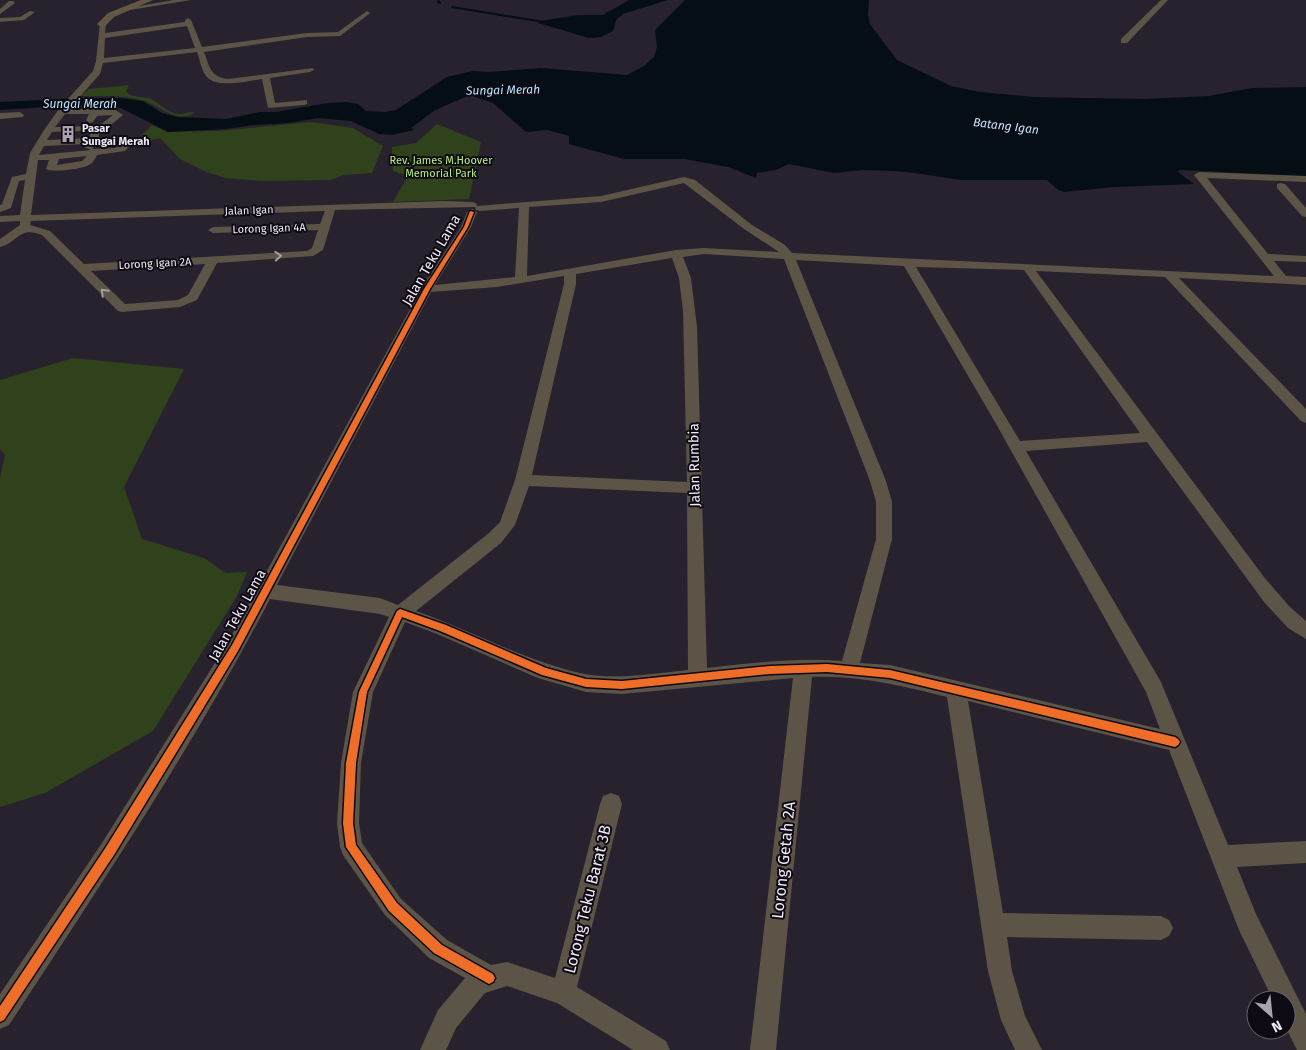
<svg xmlns="http://www.w3.org/2000/svg" width="1306" height="1050" font-family="'Fira Sans',sans-serif">
<rect width="100%" height="100%" fill="#27222d"/>
<path fill="#30421b" d="M129 85 126 91C130 98 143 96 151 99 160 103 168 114 179 114 186 114 188 110 195 113 175 124 161 106 144 101 124 94 100 97 80 96L89 89Z
M311 122 353 128 383 146 372 173 344 175 330 180 263 181 225 178 204 171 180 159 160 138 149 141 141 136 152 125 168 132 219 131Z
M437 124 481 142 469 199 393 202 408 176 393 171 392 147 416 143Z
M73 358 184 369 124 487 142 539 204 558 226 573 247 572 237 596 153 731 45 793 0 807V478L5 455 0 449V380Z"/>
<path fill="#050e14" d="M629 0H668L623 14 616 20 613 31 601 37 589 38 538 23 540 21 578 15H603Z
M685 0H869L868 15 870 24 897 60 951 86 980 92 1034 97 1145 99 1209 96 1252 88 1306 87V176L1179 170 1178 172 1194 184 1115 187 1064 192 1058 190 1047 180H961L915 173 892 171 862 170 834 173 789 164 776 170 757 173 756 178 728 167 685 159H624L569 144V136L547 130 526 132 493 103 470 95 435 110 411 128 414 130 392 135 379 134 351 121 318 118 290 123 253 125 226 129 168 132 121 108 76 105 0 110V102L80 98H119L143 101 162 113 177 117 226 119 260 112H275L328 103 347 102 358 104 366 111 385 112 396 110 447 77 473 71 489 72 541 68 627 75 644 66 654 57 657 47 655 30Z"/>
<g fill="none" stroke-linecap="round" stroke-linejoin="round">
<path stroke="#050e14" stroke-width="2" d="M439 0 438 2 440 3
M452 7 544 22"/>
<path fill="#5c5447" fill-rule="evenodd" d="M174 0H191L124 11 121 9Z
M1161 0H1168L1127 43H1121V39Z
M9 1H13L15 3 0 14V9Z
M30 11 35 12 24 20 0 22V18L20 17Z
M367 11 370 13 369 14 340 36 307 37 204 52C210 67 210 77 228 79L313 68 314 70 310 72 270 78 275 103 307 100V104L304 105 268 108 262 79C249 81 218 88 208 78 202 73 200 60 197 52L103 63 100 74 69 109H114L123 115 107 128 99 130V138L126 136 134 141 125 151 97 155C95 159 93 163 89 165 83 169 51 173 46 169L49 160H38L31 215 443 201 472 202 476 203 477 206 601 196 684 177 695 180 752 225 785 245 792 253 1274 276 1194 175 1199 172 1306 176V182L1207 178 1268 254 1306 256V262L1274 261 1286 276 1306 277V285L1179 278 1306 409V423L1301 421 1165 277 1036 271 1264 577 1289 606 1306 621V639L1288 628 1264 602 1147 442 1026 451 1161 682 1228 845 1306 841V863L1237 867 1256 914 1306 1014V1050H1297L1286 1028V1000H1273L1239 930 1169 750 968 701 1003 913 1161 916 1169 920 1173 928 1169 936 1161 940 1007 937 1012 971 1025 1016 1042 1050H1015L1001 1020 988 971 947 697C903 686 858 675 812 677L776 1050H750L793 678 622 694 586 692 538 678 437 634 405 622 373 692 361 763 359 823 362 843 401 899 447 940 491 965 507 962 555 978 600 804 603 796 611 793 619 796 622 804 577 987 666 1041 670 1050H633L557 1003 507 986 485 993 456 1028 446 1050H420L438 1010 465 978 429 958 385 915 343 855 340 847 337 823 341 763 353 692 389 617 380 614 270 599C193 747 100 886 9 1025L0 1029V994L102 843 228 642 421 289 461 227 467 212 472 209 477 212 471 227 435 285 515 277 519 208 480 211 476 210 475 207 335 210 323 250 313 256 217 263 197 300 180 307 122 312 118 311 42 235C19 226 19 242 0 247V239L20 225V221L0 222V216L20 215 25 180 19 181 11 208 0 212V205L2 204 12 177 26 174 30 153 44 130 59 109 93 71 96 61 100 23 106 24 105 33 185 22V20L188 18 191 20 202 47 307 33 338 32ZM187 26 195 48 104 58 105 38ZM65 114H89L86 120 90 123 93 122 97 116 113 115 101 124 94 126 55 127ZM84 131H90V138L47 140 52 132ZM123 142 115 148 92 149 97 143ZM87 144 84 147 91 150 39 155 44 146ZM87 156 82 161 57 165 59 159ZM684 183 744 229 779 252 704 248 676 250 527 276 529 207 601 202ZM325 211 320 224 213 227 208 230 213 233 318 230 312 248 307 251 84 264 50 231 30 225 31 221ZM704 254 784 259 870 481 876 502V539L842 661C797 657 752 663 707 668L697 327 691 278 683 257ZM672 258 679 278 683 311 687 482 532 475 576 284V274ZM796 260 904 266 995 422 1146 692 1160 729 890 665 860 663 892 539V502L886 481ZM205 264 188 295 178 300 125 304 91 271ZM916 267 1024 270 1140 433 1020 441ZM564 276V284L515 480 500 522 489 533 398 605 380 598 277 585 431 292 497 287ZM529 486 687 493 688 670C655 673 618 680 585 674 529 663 471 630 416 611L501 543 515 525Z
M20 112 24 115 23 117 0 119V113Z
M1281 183 1285 184 1306 208V217L1302 216 1277 188V184Z"/>
<path fill="#625845" fill-rule="evenodd" d="M141 0H153L114 17 105 26H99L97 24 108 13Z"/>
<g stroke="#0e0a13" stroke-width="3">
<path id="cycleway" d="M470 211 474 212 468 227 430 289 238 651 114 855 4 1020 0 1022V1006L106 847 232 645 424 289 464 227Z
M400 609 446 625 546 668 586 679 622 681 770 666 827 664 890 670 1175 737 1178 739 1180 742 1178 745 1175 747 890 678 827 672 770 674 622 689 586 687 542 675 440 631 402 617 367 692 356 763 353 823 356 845 397 903 442 945 493 974 495 978 493 982 489 984 434 953 389 911 346 847 343 823 346 763 359 692 397 611Z"/>
</g>
<use href="#cycleway" fill="#ee6e29" fill-rule="evenodd"/>
</g>
<defs><path id="oneway-chevron" d="M-2-3.5L2.5 0L-2 3.5" fill="none" stroke-width="1.6" stroke-linecap="round" stroke-linejoin="round" transform="scale(1.25)"/></defs>
<g stroke="#a49e9e">
<use href="#oneway-chevron" transform="translate(278 256) rotate(-3)"/>
<use href="#oneway-chevron" transform="translate(104 292) rotate(-135)"/>
</g>
<defs>
<g id="building-bare" transform="scale(1.35)"><path d="M-4-6H4V6H1V3H-1V6H-4ZM-2.5-4.3h1.7v1.8h-1.7ZM.8-4.3h1.7v1.8H.8ZM-2.5-1h1.7V.8h-1.7ZM.8-1h1.7V.8H.8Z" fill="#a8a3ae" stroke="#0e0a13" stroke-width="2.5" paint-order="stroke"/></g>
</defs>
<g fill-rule="evenodd">
<use href="#building-bare" x="68" y="134"/>
</g>
<g text-anchor="middle" stroke-width="4" stroke-linejoin="round" paint-order="stroke">
<g font-size="11" font-weight="bold" fill="#ede8f4" stroke="#0e0a13" text-anchor="start">
<text x="82" y="132">Pasar<tspan x="82" dy="13">Sungai Merah</tspan></text>
</g>
<g font-size="11" fill="#b6e97d" stroke="#0e0a13">
<text x="441" y="164">Rev. James M.Hoover<tspan x="441" dy="13">Memorial Park</tspan></text>
</g>
<g font-size="11" fill="#ede8f4" stroke="#0e0a13">
<text transform="translate(249 210) rotate(-2)" y="4">Jalan Igan</text>
<text transform="translate(269 228) rotate(-2)" y="4">Lorong Igan 4A</text>
<text transform="translate(155 263) rotate(-3)" y="4">Lorong Igan 2A</text>
</g>
<g font-size="12" font-style="italic" fill="#b7e5fe" stroke="#0e0a13">
<text transform="translate(503 90) rotate(-1)" y="4">Sungai Merah</text>
<text x="80" y="108">Sungai Merah</text>
<text transform="translate(1006 126) rotate(7)" y="4">Batang Igan</text>
</g>
<g font-size="14" fill="#ede8f4" stroke="#0e0a13">
<text transform="translate(431 260) rotate(-60)" y="5">Jalan Teku Lama</text>
<text transform="translate(694 465) rotate(-91)" y="5">Jalan Rumbia</text>
<text transform="translate(237 615) rotate(-61)" y="5">Jalan Teku Lama</text>
</g>
<g font-size="16" fill="#ede8f4" stroke="#0e0a13">
<text transform="translate(783 860) rotate(-84)" y="6">Lorong Getah 2A</text>
<text transform="translate(587 899) rotate(-76)" y="6">Lorong Teku Barat 3B</text>
</g>
</g>
<g transform="translate(1271 1015) rotate(153)"><circle r="24" fill="#0e0a13" stroke="#67636d"/>
<path d="M0-4L9 19L0 12L-9 19Z" fill="#a8a3ae"/>
<text y="-8" font-size="14" font-weight="bold" text-anchor="middle" fill="#ede8f4">N</text>
</g>
</svg>
